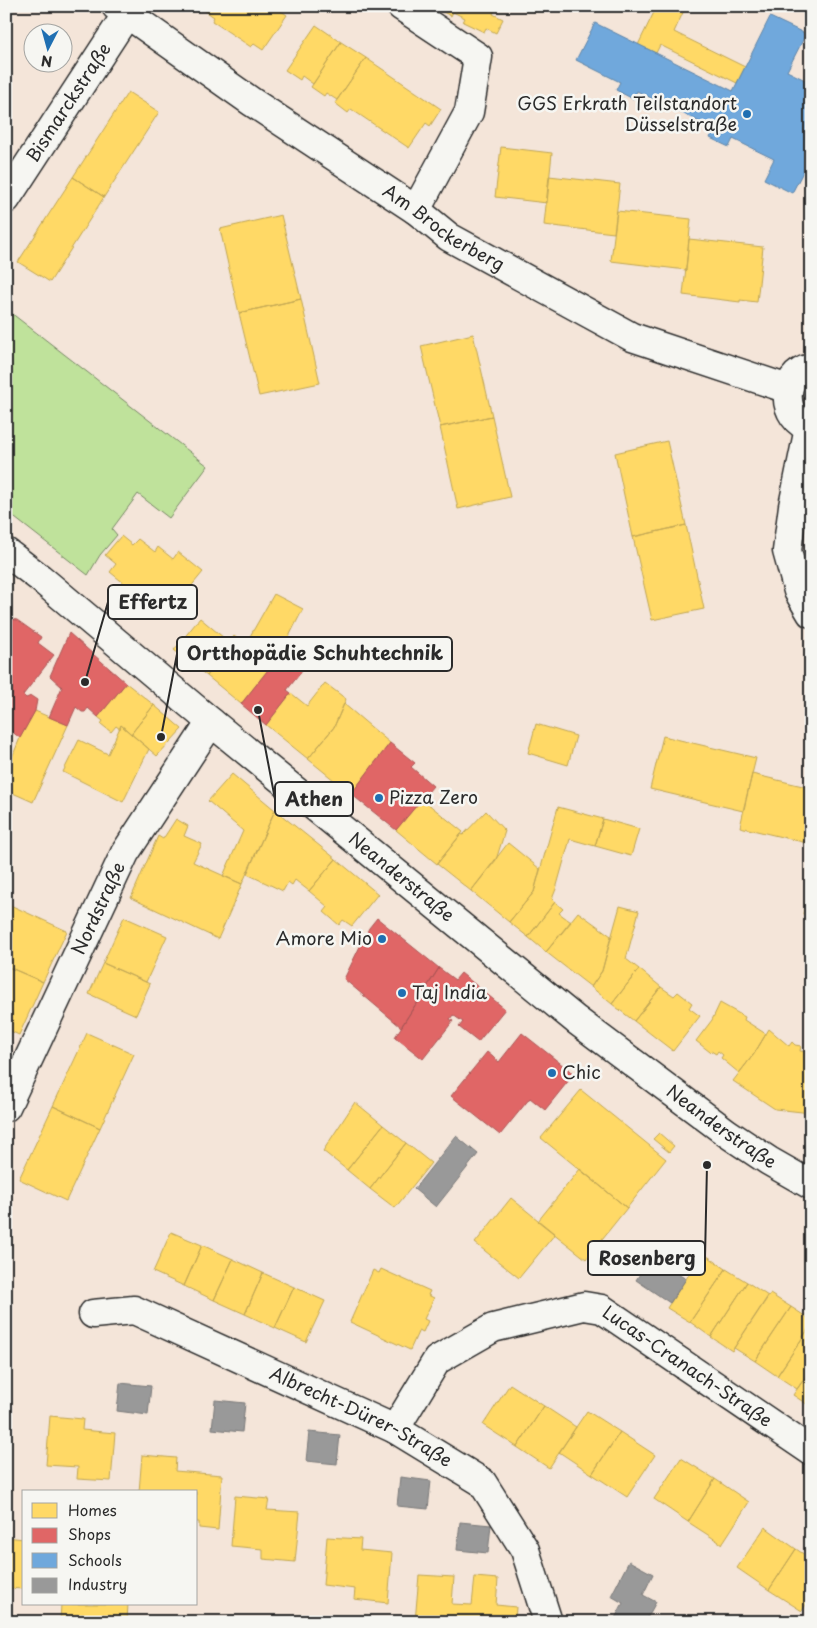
<svg xmlns="http://www.w3.org/2000/svg" width="817" height="1628" font-family="'Playpen Sans',sans-serif">
<rect width="100%" height="100%" fill="#f4e5d9"/>
<filter id="ink" filterUnits="userSpaceOnUse"><feTurbulence type="fractalNoise" baseFrequency=".02" numOctaves="2"/><feDisplacementMap in="SourceGraphic" scale="10" xChannelSelector="R" yChannelSelector="G"/><feConvolveMatrix kernelMatrix="1 2 1 2 8 2 1 2 1" color-interpolation-filters="sRGB"/></filter>
<g filter="url(#ink)">
<path fill="#bfe29b" stroke="#758663" d="M6 309 208 466 169 518 138 494 112 529 117 535 100 555 88 575 6 511Z"/>
<path fill="#ffd966" stroke="#bfa554" d="M198 6H274L287 15 263 50 254 44 251 47 212 21 214 17Z
M439 6H496L493 14 503 19 496 33 486 28 484 32 463 22 465 18 453 12 451 16 437 9Z
M657 6H686L674 32 745 67 737 83 660 45 656 53 638 45Z
M316 25 341 42 313 84 302 76 300 80 285 70Z
M341 42 366 58 337 100 326 93 324 96 311 87Z
M366 58 441 109 430 126 426 123 409 148 351 109 348 113 335 103Z
M128 92 159 112 104 197 73 177Z
M501 147 552 153 547 203 495 197Z
M549 176 620 184 614 233 544 225Z
M73 177 104 197 50 282 18 262Z
M617 211 691 219 686 270 611 261Z
M281 215 301 299 239 313 220 229Z
M689 239 763 247 757 302 740 300V302L683 295Z
M301 299 320 383 259 396 239 313Z
M473 334 492 416 440 427 421 346Z
M492 416 510 497 458 509 440 427Z
M667 441 686 525 633 537 615 453Z
M686 525 704 609 652 620 633 537Z
M121 536 132 545 138 539 155 552 158 547 173 559 178 552 203 572 184 595 177 590 157 615 138 599 140 596 110 572 116 564 105 555Z
M274 594 303 609 279 656 241 704 207 676 234 636 245 645Z
M200 618 230 643 207 676 174 650Z
M126 683 154 705 131 734 121 725 120 729 116 726 111 732 101 724 103 721 98 717Z
M325 683 346 699 334 727 308 759 266 725 291 693 307 706Z
M344 704 390 743 351 794 308 759 334 727Z
M154 705 182 729 157 756 131 734Z
M35 711 68 725 33 802 6 790V772L20 738Z
M536 724 576 736 568 765 528 753Z
M121 725 149 749 123 802 63 772 79 740 108 754Z
M663 736 756 758 743 811 650 789Z
M232 774 275 810 242 884 223 876 243 831 208 801Z
M752 774 811 788V844L740 827Z
M422 799 463 832 437 864 396 830Z
M558 807 603 819 595 846 570 839 556 889 552 899 555 902 528 937 509 922 534 892Z
M275 810 336 859 309 891 295 880 292 885 288 882 283 891 247 874Z
M486 811 505 831 496 860 471 891 437 864 461 834 463 835Z
M176 819 188 826 184 836 202 844 193 862 242 884 218 939 131 898 158 836 163 839Z
M603 819 639 829 631 856 595 846Z
M508 843 540 869 534 892 509 922 471 891Z
M336 859 378 894 352 926 343 920 339 925 324 912 328 907 309 891Z
M811 881V915L803 914Z
M555 902 563 909 559 913 571 922 546 952 528 937Z
M8 904 67 931 43 982 6 966V908Z
M620 906 639 911 626 959 639 969 612 1004 591 987 602 971Z
M578 912 611 936 602 971 591 987 546 952Z
M124 917 167 936 146 982 103 963Z
M103 963 150 984 136 1015 89 994Z
M6 966 43 982 19 1035 6 1029Z
M639 969 661 987 634 1021 612 1004Z
M661 987 674 996 678 992 692 1003 689 1008 700 1016 673 1051 634 1021Z
M720 1003 745 1017 744 1020 766 1034 754 1054 739 1073 721 1058 723 1055 718 1051 716 1054 711 1051 710 1052 696 1041 712 1020Z
M769 1029 789 1046 792 1042 795 1045 801 1046 800 1051 811 1052V1113L775 1109 733 1081 754 1054Z
M87 1033 134 1054 100 1128 53 1106Z
M581 1090 666 1159 627 1208 541 1138Z
M355 1102 383 1125 347 1170 323 1151Z
M53 1106 100 1128 66 1201 19 1179Z
M383 1125 406 1143 370 1189 347 1170Z
M659 1133 674 1146 669 1152 653 1139Z
M406 1143 431 1163 395 1208 370 1189Z
M580 1169 627 1208 586 1259 538 1221Z
M511 1198 555 1234 519 1278 475 1243Z
M171 1232 202 1245 184 1286 153 1272Z
M202 1245 233 1259 214 1300 184 1286Z
M703 1253 726 1269 690 1322 667 1308Z
M233 1259 263 1273 245 1314 214 1300Z
M381 1269 430 1291 428 1295 434 1298 424 1319 428 1321 423 1332 419 1330 410 1350 350 1322 373 1270 379 1273Z
M726 1269 747 1282 711 1337 690 1322Z
M263 1273 294 1287 275 1328 245 1314Z
M747 1282 768 1296 732 1351 711 1337Z
M294 1287 325 1301 306 1342 275 1328Z
M770 1294 791 1307 755 1361 734 1348Z
M791 1307 811 1320V1325L777 1376 755 1361Z
M811 1325V1369L797 1389 777 1376Z
M811 1369V1407L793 1395Z
M510 1384 544 1406 517 1447 483 1425Z
M544 1406 576 1427 549 1468 517 1447Z
M587 1411 620 1432 592 1474 559 1452Z
M50 1416 83 1419 82 1430 115 1433 111 1481 77 1479 78 1467 46 1465Z
M620 1432 655 1455 627 1497 592 1474Z
M142 1455 176 1458 175 1471 222 1475 218 1530 199 1528V1522H196V1492H139Z
M681 1458 715 1479 688 1522 654 1499Z
M715 1479 749 1502 722 1544 688 1522Z
M235 1496 269 1499 267 1510 300 1512 295 1562 263 1559V1549L231 1546Z
M765 1527 796 1549 769 1590 737 1568Z
M6 1537 24 1539V1589L6 1588Z
M327 1537 361 1539 360 1550 392 1553 388 1603 354 1599 355 1589 323 1585Z
M796 1549 811 1559V1597L802 1611 769 1590Z
M419 1575 454 1577 452 1604 472 1605 475 1577 498 1579 496 1605 516 1607 515 1622H415Z
M61 1604H128L127 1622H60Z"/>
<path fill="#e06666" stroke="#aa5454" d="M10 619 17 620 41 637 38 643 54 655 23 695 26 698 31 696 37 700 35 711 20 738 6 727V637L11 640 12 638 6 635V624Z
M69 633 126 683 98 717 88 708 85 712H82L76 707 68 725 49 717 62 687 50 676Z
M282 650 296 661 294 664 302 671 287 690 291 693 266 725 241 704 279 656Z
M390 743 415 763 411 767 433 786 396 830 351 794Z
M377 918 439 968 401 1027 344 979 369 928Z
M439 968 455 980 461 973 505 1009 478 1042 459 1027 463 1022 453 1015 450 1019 453 1021 423 1059 395 1037Z
M522 1033 574 1074 545 1110 530 1098 500 1135 451 1096 487 1052 499 1062Z"/>
<path fill="#6fa8dc" stroke="#5b82a7" d="M770 17 806 34 787 71 811 83V173L804 170 792 193 764 179 774 159 733 139 729 147 710 138 714 129 637 91 633 99 616 90 620 82 576 60 595 23 733 91Z"/>
<path fill="#999" stroke="#787878" d="M456 1136 478 1154 436 1207 414 1189Z
M651 1257 686 1279 670 1303 636 1280Z
M120 1383 151 1386 148 1415 117 1411Z
M215 1400 245 1403 242 1432 212 1429Z
M309 1432 340 1435 337 1464 306 1461Z
M400 1477 431 1481 428 1509 397 1506Z
M460 1522 491 1525 488 1553 457 1550Z
M629 1561 653 1574 643 1595 656 1602 645 1622H613L623 1603 611 1596Z"/>
<g fill="none" stroke-linecap="round" stroke-linejoin="round">
<g stroke="#2b2b2b" stroke-width="31">
<g id="minor">
<path id="s1" d="M116 6 252 102 416 210 449 237 632 337 788 389"/>
<path d="M401 6 478 57 469 112 416 210"/>
<path id="s2" d="M6 199 132 6"/>
<path d="M811 368C779 375 781 419 811 428"/>
<path d="M809 428 793 506 787 551 798 591 811 613"/>
<path id="s3" d="M6 1107 125 853 211 722"/>
<path id="s4" d="M93 1314 134 1310 395 1429 482 1482 525 1550 548 1622"/>
<path id="s5" d="M395 1429 437 1360 493 1328 584 1306 602 1309 811 1451"/>
</g>
</g>
<g stroke="#2b2b2b" stroke-width="31">
<g id="major">
<path id="s6" d="M6 552 40 578 211 722 576 1020 727 1133 769 1161 811 1185"/>
</g>
</g>
<use href="#minor" stroke="#f6f6f2" stroke-width="28"/>
<use href="#major" stroke="#f6f6f2" stroke-width="28"/>
</g>
</g>
<g fill="#1f6fb2" stroke="#f6f6f2" stroke-width="2">
<circle cx="747" cy="114" r="5"/>
<circle cx="379" cy="798" r="5"/>
<circle cx="382" cy="939" r="5"/>
<circle cx="402" cy="993" r="5"/>
<circle cx="552" cy="1073" r="5"/>
</g>
<g text-anchor="middle" stroke-width="5" stroke-linejoin="round" paint-order="stroke">
<g font-size="18" fill="#2b2b2b" stroke="#f6f6f2">
<text dy="6" stroke="none"><textPath href="#s2" startOffset="115">Bismarckstraße</textPath></text>
<text dy="6" stroke="none"><textPath href="#s1" startOffset="396">Am Brockerberg</textPath></text>
<text dy="6" stroke="none"><textPath href="#s6" startOffset="512">Neanderstraße</textPath></text>
<text dy="6" stroke="none"><textPath href="#s3" startOffset="219">Nordstraße</textPath></text>
<text dy="6" stroke="none"><textPath href="#s6" startOffset="918">Neanderstraße</textPath></text>
<text dy="6" stroke="none"><textPath href="#s5" startOffset="360">Lucas-Cranach-Straße</textPath></text>
<text dy="6" stroke="none"><textPath href="#s4" startOffset="292">Albrecht-Dürer-Straße</textPath></text>
</g>
<g font-size="18" fill="#2b2b2b" stroke="#f6f6f2" text-anchor="start">
<text x="737" y="110" text-anchor="end">GGS Erkrath Teilstandort<tspan x="737" dy="21">Düsselstraße</tspan></text>
<text x="389" y="804">Pizza Zero</text>
<text x="372" y="945" text-anchor="end">Amore Mio</text>
<text x="412" y="999">Taj India</text>
<text x="562" y="1079">Chic</text>
</g>
</g>
<path fill="none" stroke="#2b2b2b" stroke-width="2" d="M85 682L108 602M161 737L177 654M258 710L275 799M707 1165L705 1258"/>
<g fill="#2b2b2b" stroke="#f6f6f2" stroke-width="2">
<circle cx="85" cy="682" r="5"/>
<circle cx="161" cy="737" r="5"/>
<circle cx="258" cy="710" r="5"/>
<circle cx="707" cy="1165" r="5"/>
</g>
<g fill="#f6f6f2" stroke="#2b2b2b" stroke-width="2">
<rect x="108" y="585" width="89" height="34" rx="5"/>
<rect x="177" y="637" width="275" height="34" rx="5"/>
<rect x="275" y="782" width="78" height="34" rx="5"/>
<rect x="588" y="1241" width="117" height="34" rx="5"/>
</g>
<g font-size="19" text-anchor="middle" font-weight="bold" fill="#2b2b2b">
<text x="153" y="609">Effertz</text>
<text x="315" y="660">Ortthopädie Schuhtechnik</text>
<text x="314" y="806">Athen</text>
<text x="647" y="1265">Rosenberg</text>
</g>
<rect width="817" height="1628" fill="none" stroke="#f6f6f2" stroke-width="25"/>
<rect x="12" y="12" width="792" height="1603" fill="none" stroke="#2b2b2b" stroke-width="2" filter="url(#ink)"/>
<rect x="22" y="1490" width="175" height="115" fill="#f6f6f2" stroke="#a5a5a2"/>
<rect x="32" y="1503" width="25" height="15" fill="#ffd966" stroke="#a5a5a2"/>
<text x="68" y="1516" font-size="15" fill="#2b2b2b">Homes</text>
<rect x="32" y="1528" width="25" height="15" fill="#e06666" stroke="#a5a5a2"/>
<text x="68" y="1540" font-size="15" fill="#2b2b2b">Shops</text>
<rect x="32" y="1553" width="25" height="15" fill="#6fa8dc" stroke="#a5a5a2"/>
<text x="68" y="1566" font-size="15" fill="#2b2b2b">Schools</text>
<rect x="32" y="1578" width="25" height="15" fill="#999999" stroke="#a5a5a2"/>
<text x="68" y="1590" font-size="15" fill="#2b2b2b">Industry</text>
<g transform="translate(48 48) rotate(186)"><circle r="24" fill="#f6f6f2" stroke="#a5a5a2"/>
<path d="M0-4L9 19L0 12L-9 19Z" fill="#1f6fb2"/>
<text y="-8" font-size="14" font-weight="bold" text-anchor="middle" fill="#2b2b2b">N</text>
</g>
</svg>
